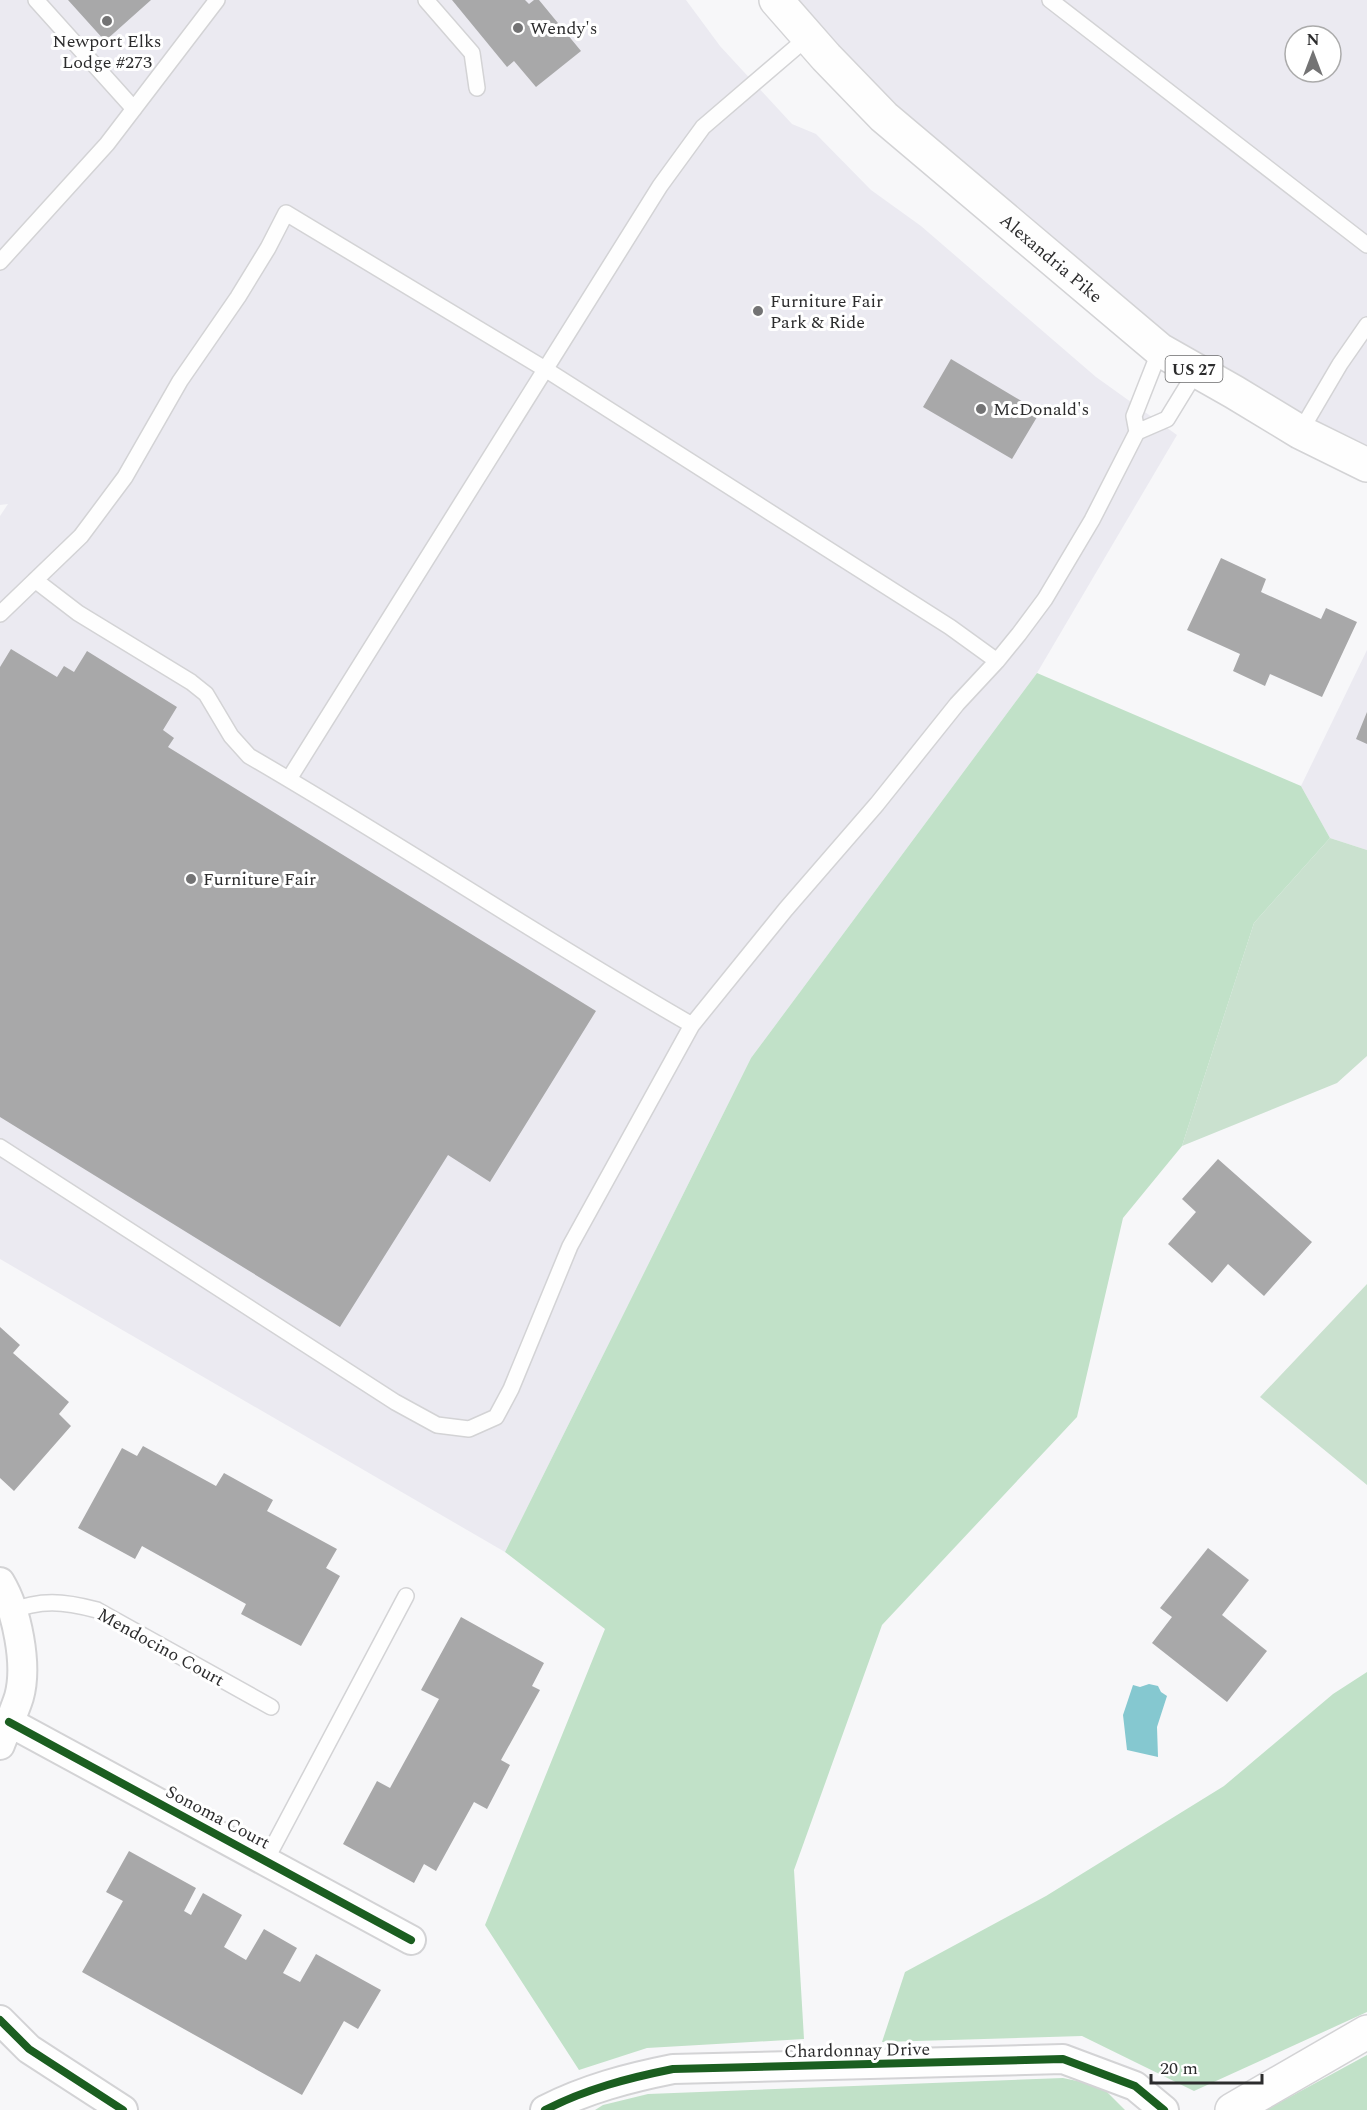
<svg xmlns="http://www.w3.org/2000/svg" width="1367" height="2110" font-family="Spectral,serif">
<rect width="100%" height="100%" fill="#f7f7f9"/>
<path fill="#ebeaf1" fill-rule="evenodd" d="M0 0H686L720 46 792 124 816 134 871 190 921 226 1096 377 1177 435 1037 673 751 1058 505 1552 0 1259V516L8 504 0 505Z
M776 0H1367V465L1160 350ZM1295 36H1331V72H1295Z
M1367 650V850L1330 838 1301 786Z"/>
<path fill="#cae1cf" d="M1330 838 1367 850V1056L1337 1083 1182 1146 1254 923Z
M1367 1284V1485L1260 1397Z"/>
<path fill="#c1e1c8" d="M1037 673 1301 786 1330 838 1254 923 1182 1146 1123 1218 1077 1417 882 1625 794 1870 804 2039 647 2048 579 2070 485 1925 605 1629 505 1552 751 1058Z
M1367 1672V2012L1194 2091 1082 2036 882 2042 905 1972 1046 1896 1224 1786 1333 1694Z
M1367 2055V2110H1266Z
M1063 2078 1101 2086 1125 2110H595L603 2105 648 2094Z"/>
<path fill="#85c8d0" d="M1149 1684 1158 1686 1161 1692 1167 1696 1157 1727 1158 1757 1127 1750 1123 1715 1133 1685 1140 1687Z"/>
<path fill="#a8a8a9" d="M68 0H151L105 41Z
M452 0H525L529 4 534 0H539L581 51 536 87 514 61 507 67Z
M951 359 1040 412 1012 459 923 407Z
M1221 558 1266 579 1261 592 1321 619 1326 608 1357 622 1322 697 1270 674 1265 686 1233 671 1240 654 1187 630Z
M11 649 57 677 64 666 74 672 87 651 177 707 163 730 174 738 168 747 596 1011 490 1182 448 1155 340 1327 0 1117V667Z
M1367 712V744L1356 739Z
M1218 1159 1312 1242 1264 1296 1228 1264 1212 1283 1168 1244 1196 1212 1182 1199Z
M0 1327 20 1345 13 1353 69 1402 59 1414 71 1426 14 1491 0 1478Z
M143 1446 216 1486 224 1473 273 1500 267 1511 337 1549 326 1568 340 1576 301 1646 241 1614 246 1604 142 1546 135 1559 78 1528 122 1448 137 1456Z
M1208 1548 1249 1580 1222 1615 1267 1651 1227 1702 1152 1643 1172 1617 1160 1608Z
M461 1617 544 1663 532 1686 540 1690 501 1760 510 1765 487 1809 474 1802 436 1871 424 1864 414 1883 343 1844 377 1781 390 1788 439 1699 421 1690Z
M129 1851 196 1888 184 1911 191 1915 203 1893 242 1915 224 1947 246 1960 264 1929 297 1948 283 1973 300 1982 316 1954 381 1990 358 2029 344 2021 302 2095 82 1972 123 1901 106 1892Z"/>
<g fill="none" stroke-linecap="round" stroke-linejoin="round">
<g stroke="#d3d3d5" stroke-width="18">
<path id="lane" d="M36 0 134 109
M426 0 472 53 477 88
M1050 0 1367 245
M0 262 107 144 217 0
M1160 350 1134 416 1137 432 1167 419 1197 370
M1300 432 1340 364 1367 325
M35 580 78 613 191 682 206 694 231 736 249 756C399 843 542 939 692 1025
M0 614 81 536 125 477 180 381 238 297 268 248 286 213 545 369 950 627 997 661
M289 779 660 186 703 127 808 37
M0 1147 395 1402 437 1425 469 1429 496 1417 511 1389 570 1246 692 1025 786 909 877 804 957 704 997 661 1019 634 1045 599 1092 520 1137 432
M8 1612C41 1599 63 1601 97 1610L271 1707
M266 1860 406 1596"/>
</g>
<g stroke="#d3d3d5" stroke-width="32">
<path id="street" d="M0 1582C17 1610 28 1665 19 1697 14 1713 6 1729 0 1745
M9 1722 411 1940
M0 2020 29 2049 123 2110
M545 2110C586 2089 628 2078 673 2069L1063 2059 1135 2086 1164 2110"/>
</g>
<g stroke="#d3d3d5" stroke-width="36">
<path id="secondary" d="M1232 2110 1367 2032"/>
</g>
<g stroke="#d3d3d5" stroke-width="36">
<g id="highway">
<path id="s1" d="M776 0 826 57 884 117 1160 350 1234 392 1300 432 1367 465"/>
</g>
</g>
<use href="#lane" stroke="#fefefe" stroke-width="15"/>
<use href="#street" stroke="#fefefe" stroke-width="28"/>
<use href="#secondary" stroke="#fefefe" stroke-width="33"/>
<use href="#highway" stroke="#fefefe" stroke-width="33"/>
<g stroke="#fff" stroke-width="11">
<path id="cycleway" d="M9 1722 411 1940
M0 2020 29 2049 123 2110
M545 2110C586 2089 628 2078 673 2069L1063 2059 1135 2086 1164 2110"/>
</g>
<use href="#cycleway" stroke="#1b5e20" stroke-width="8"/>
</g>
<g fill="#737374" stroke="#fff" stroke-width="2">
<circle cx="107" cy="21" r="6"/>
<circle cx="518" cy="28" r="6"/>
<circle cx="758" cy="311" r="6"/>
<circle cx="981" cy="409" r="6"/>
<circle cx="191" cy="879" r="6"/>
</g>
<g text-anchor="middle" stroke-width="6" stroke-linejoin="round" paint-order="stroke">
<rect fill="#fff" stroke="#6b6b6c" stroke-width="1.5" x="1165.5" y="356" width="57" height="26" rx="4.5"/>
<g font-size="16" font-weight="bold" fill="#2c2c2d">
<text x="1194" y="375">US 27</text>
</g>
<g font-size="18" fill="#2c2c2d" stroke="#fff" text-anchor="start">
<text x="530" y="34">Wendy's</text>
<text x="107" y="47" text-anchor="middle">Newport Elks<tspan x="107" dy="21">Lodge #273</tspan></text>
<text x="770" y="307">Furniture Fair<tspan x="770" dy="21">Park &amp; Ride</tspan></text>
<text x="993" y="415">McDonald's</text>
<text x="203" y="885">Furniture Fair</text>
</g>
<g font-size="18" fill="#2c2c2d" stroke="#fff">
<text dy="6" stroke="none"><textPath href="#s1" startOffset="378">Alexandria Pike</textPath></text>
<text transform="translate(161 1647) rotate(29)" y="6">Mendocino Court</text>
<text transform="translate(218 1817) rotate(28)" y="6">Sonoma Court</text>
<text transform="translate(857 2050) rotate(-1)" y="6">Chardonnay Drive</text>
</g>
</g>
<g transform="translate(1313 54)"><circle r="28" fill="#ffffff" stroke="#ababab" stroke-width="1.5"/>
<path d="M0-4.5L10 22L0 15L-10 22Z" fill="#737374"/>
<text y="-9" font-size="16" font-weight="bold" text-anchor="middle" fill="#2c2c2d">N</text>
</g>
<path d="M1151 2074v9h111v-9" fill="none" stroke="#2c2c2d" stroke-width="3"/>
<text x="1160" y="2074" font-size="18" fill="#2c2c2d" stroke="#ffffff" stroke-width="4.5" paint-order="stroke">20 m</text>
</svg>
